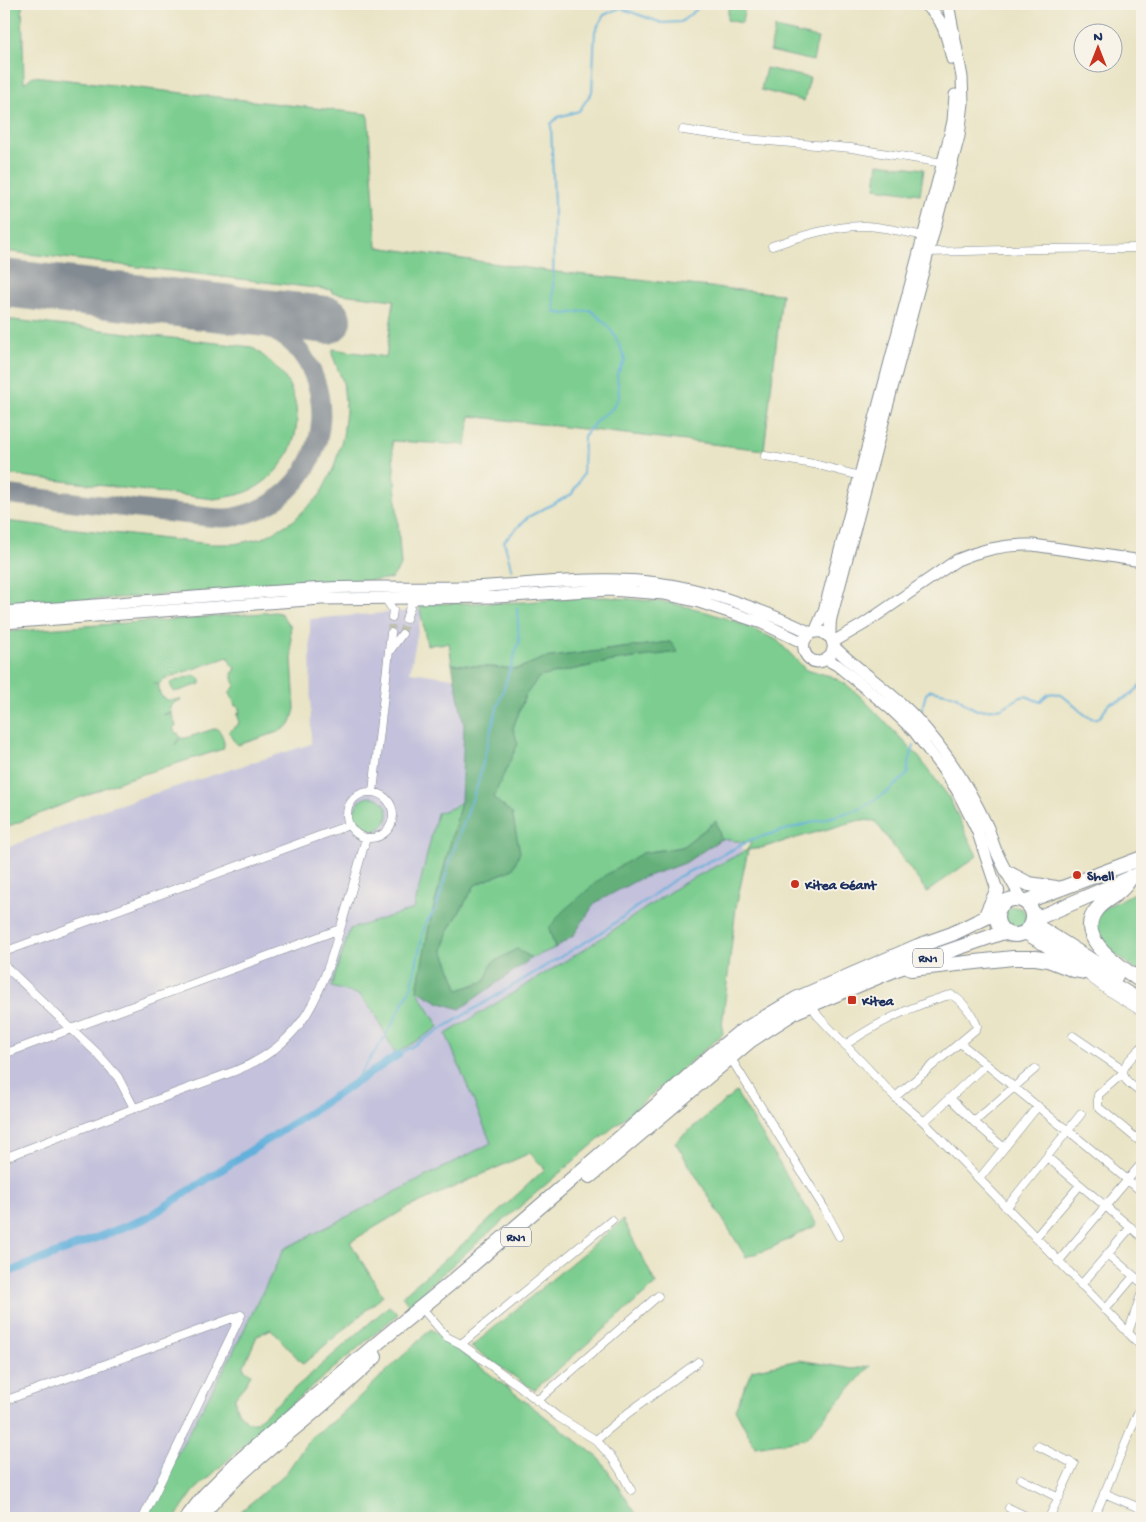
<svg xmlns="http://www.w3.org/2000/svg" width="1146" height="1522" font-family="'Gochi Hand',sans-serif">
<rect width="100%" height="100%" fill="#f7f3e8"/>
<filter id="ink" filterUnits="userSpaceOnUse"><feTurbulence type="fractalNoise" baseFrequency=".02" numOctaves="2"/><feDisplacementMap in="SourceGraphic" scale="10" xChannelSelector="R" yChannelSelector="G"/><feConvolveMatrix kernelMatrix="1 2 1 2 8 2 1 2 1" color-interpolation-filters="sRGB"/></filter>
<filter id="wash" filterUnits="userSpaceOnUse"><feTurbulence type="fractalNoise" baseFrequency=".0096" numOctaves="4" result="noise"/><feDisplacementMap in="SourceGraphic" scale="20" xChannelSelector="R" yChannelSelector="G"/><feGaussianBlur stdDeviation="1.12" result="paint"/><feColorMatrix in="noise" values="0 0 0 0 0 0 0 0 0 0 0 0 0 0 0 0 0 1.4 0 .05"/><feComposite in="paint" operator="in"/></filter>
<g filter="url(#wash)">
<rect width="100%" height="100%" fill="#e9e4c5"/>
<path fill="#c3c1db" d="M422 610 410 672 468 680 760 759 741 854 717 1032 293 1250 148 1518H4V849L102 810 311 744 310 619Z"/>
<path fill="#7ccd8f" stroke="#4c7e76" d="M4 4H22L24 83 33 76 368 114 377 247 556 272 782 294 764 450 470 416 466 445 392 441 401 565 392 578 389 579 4 606V521L211 544H234L263 538 293 521 320 495 334 467 343 436 346 411 343 382 332 354 333 349 386 357 394 300 332 293V290L4 251Z
M729 4H745L742 23 727 20Z
M775 28 818 38 813 61 770 51Z
M766 68 810 78 804 101 761 90Z
M878 163 924 169 920 194 875 188Z
M4 319 252 347C265 357 282 370 289 385 308 424 291 467 255 488 243 495 228 497 214 499L4 474Z
M582 597H607L665 602 697 609 737 622 777 640 806 670 831 676 847 685 861 697 918 756 948 796 977 856 927 892 875 821 860 820 761 848 748 850 736 907 722 1026 723 1034 476 1244 430 1285 410 1307 402 1296 472 1236 545 1169 530 1153 407 1208 350 1242 383 1296 303 1364 271 1329 257 1336 243 1368 251 1374 245 1385 235 1397C235 1410 239 1414 248 1422H256L389 1306 398 1314 255 1435 194 1491 175 1518H142L231 1356 284 1249 491 1143 446 1034 588 947 680 885 747 850 751 843 721 839 716 821 682 847 642 853 549 928 555 948 532 958 517 949 492 963 485 981 459 990 443 950 449 930 475 885 513 869 512 813 493 798 501 778 513 728 525 696 539 677 612 661 677 652 670 642 544 658 517 669 452 664 449 643 427 645 419 604 525 602Z
M276 612 282 614 287 623 290 624 295 709 291 723 285 728 278 732 238 745 233 740 229 731 238 725 239 720 237 714 240 713 238 706H235L231 695 229 693 235 686 232 673 235 671 234 666H232L228 657 164 679 159 684 154 683 159 685C158 700 168 702 180 699L181 700 172 704 170 708 171 712 162 715 171 713 176 726 173 727 175 733H178L180 737 175 745 181 738H186L217 728C222 733 226 743 223 749L124 780 4 828V632Z
M194 675 201 679V684L178 691H173L170 683 172 682Z
M354 814a17 17 0 1 1 34 0a17 17 0 1 1-34 0Z
M461 802 430 922 417 990 439 1027 395 1054 376 1015 360 995 331 987 350 929 414 909 437 813 452 808Z
M1142 889V975L1110 950 1098 931 1091 917 1104 908Z
M1003 919a12 12 0 1 1 24 0a12 12 0 1 1-24 0Z
M736 1092 817 1225 771 1248 746 1257 675 1142Z
M623 1220 656 1284 534 1390 471 1347Z
M431 1329 599 1458 639 1518H233L286 1473 311 1437 335 1420Z
M799 1360 853 1369 870 1366 805 1439 755 1447 735 1409 752 1370Z"/>
<path fill="#65b07a" stroke="#40706c" d="M670 642 678 652 612 661 539 677 525 696 513 728 518 744 493 798 512 813 520 852 513 869 475 885 449 930 443 950 459 990 485 981 492 963 517 949 532 958 460 1009 438 1002 417 990 430 922 461 802 464 725 452 664 517 669 544 658Z
M716 821 721 839 685 863 639 879 595 903 573 936 555 948 549 928 563 911 604 876 642 853 682 847Z"/>
<g fill="none" stroke-linecap="round" stroke-linejoin="round">
<path stroke="#62b0db" stroke-width="2" d="M512 571 504 541 528 517 572 494 583 474 584 436 599 418 611 410 619 397 617 374 625 360C617 336 610 325 590 310L565 314 555 312 553 294 554 205 551 124 558 117 579 111 592 92 595 31 604 15 620 8 662 23 681 22 703 4
M921 712 926 694 931 690 955 695 969 706 977 710 997 709 1002 708 1021 697 1026 696 1040 702C1043 699 1046 695 1049 694 1068 687 1085 729 1101 716 1104 713 1106 706 1110 703 1122 702 1134 693 1142 684
M398 1055 605 930 678 877 753 839 860 809 887 792 907 775 909 762 914 745
M352 1085 385 1037 411 988 425 924 436 909 451 858 477 786 495 715 519 642 517 608"/>
<path stroke="#62b0db" stroke-width="8" d="M4 1274 147 1218 398 1055"/>
<path stroke="#828a92" stroke-width="19" d="M4 494 208 517C216 518 226 519 234 517 254 513 274 504 288 490 329 453 332 386 295 346 275 325 232 315 205 306"/>
<path stroke="#828a92" stroke-width="48" d="M4 283 327 320"/>
</g>
</g>
<g filter="url(#ink)">
<g fill="none" stroke-linecap="round" stroke-linejoin="round">
<path stroke="#c0c0b0" stroke-width="8" stroke-dasharray="8 4" stroke-linecap="butt" d="M391 633 392 617
M402 634 406 619"/>
<g stroke="#828a92" stroke-width="9">
<path id="street" d="M683 130 745 139 851 148 943 163
M772 246C801 236 836 225 866 226 885 227 905 232 924 236
M928 252 1040 249 1142 248
M765 456 814 464 864 477
M385 598 393 610 392 617
M406 619 411 604 417 598
M389 652 402 634
M373 792 391 633
M347 815a23 23 0 1 1 46 0a23 23 0 1 1-46 0Z
M4 952 349 825
M4 965 97 1053 118 1077 134 1108
M1090 978 1109 992 1142 1012
M811 1004 818 1016 895 1097 924 1122 1142 1347
M1073 1036 1123 1070
M960 1043 1059 1124 1069 1131 1142 1192
M845 1045C877 1023 909 1007 946 996L952 995C962 1001 973 1014 977 1026L976 1029 895 1097
M1142 1047C1121 1068 1113 1074 1142 1093
M4 1054 340 929
M730 1057 824 1208 839 1236
M1123 1073 1098 1095V1107L1142 1143
M950 1098 974 1122 1004 1148
M924 1122 986 1064
M974 1122 1035 1069
M1047 1157 1142 1237
M4 1158 143 1105 235 1071C306 1043 321 993 341 926 350 897 358 867 366 838
M979 1179 1038 1106
M1006 1208 1081 1114
M1035 1238 1080 1185
M1108 1254 1142 1283
M1058 1262 1142 1163
M1081 1285 1131 1227
M1105 1310 1134 1276
M427 1314 447 1337 461 1344 518 1385 558 1417 596 1440 612 1458 620 1470 631 1490
M1128 1333 1142 1292
M461 1344 612 1220
M4 1401 241 1315
M537 1401 658 1296
M596 1440 628 1413 698 1362
M1038 1446 1074 1464 1049 1518
M1021 1479 1059 1498
M1104 1493 1142 1509
M1009 1508 1030 1518
M143 1518 241 1315
M1094 1518 1142 1403"/>
</g>
<g stroke="#828a92" stroke-width="13">
<path id="secondary" d="M926 6C943 16 948 41 952 59
M4 612C112 604 219 594 327 588 373 586 418 588 463 587 515 586 567 578 619 580 686 581 751 604 811 633
M4 623 321 599 498 597 571 592 610 590 664 594 699 602 762 623 804 643
M815 632 824 611 948 143 953 121 955 95
M831 638 822 632C795 628 800 668 823 661 828 659 832 655 833 649 834 644 831 639 830 634 830 628 830 623 831 618L959 136 963 103 962 77 948 4
M833 642 864 624 957 560C982 549 1006 544 1033 545L1142 561
M833 646C859 671 889 690 914 716 945 749 969 787 988 828 991 836 993 845 997 853 1004 869 1014 885 1022 900
M826 659 837 665 891 709 914 731 942 768 957 790 977 830 996 887 999 907"/>
</g>
<g stroke="#828a92" stroke-width="16">
<path id="highway" d="M1008 873 1029 884 1056 888
M1131 877C1127 884 1122 890 1115 895 1109 899 1102 903 1097 909 1072 938 1122 967 1142 982
M997 917a18 18 0 1 1 36 0a18 18 0 1 1-36 0Z
M1025 902 1142 858
M987 913 997 891
M1033 920 1142 873
M1032 923 1116 976
M1025 932 1142 1002
M911 969 1013 958H1036L1048 960 1074 970 1092 973
M590 1176 751 1040 796 1011 894 970 1004 932
M187 1518 205 1495 238 1462 380 1341 451 1283 630 1129 711 1056 739 1033 796 999 918 946 952 934 997 912
M199 1518C223 1488 252 1463 282 1438 314 1413 345 1385 375 1357"/>
</g>
<use href="#street" stroke="#fff" stroke-width="8"/>
<use href="#secondary" stroke="#fff" stroke-width="11"/>
<use href="#highway" stroke="#fff" stroke-width="14"/>
</g>
</g>
<g fill="#c8321e" stroke="#f7f3e8" stroke-width="2">
<circle cx="1077" cy="875" r="5"/>
<circle cx="795" cy="884" r="5"/>
<rect x="847" y="995" width="10" height="10" rx="2.5"/>
</g>
<g text-anchor="middle" stroke-width="4" stroke-linejoin="round" paint-order="stroke">
<g fill="#f7f3e8" stroke="#5d6a87" stroke-width="1">
<rect x="913" y="948.5" width="30" height="19" rx="4"/>
<rect x="501" y="1227.5" width="30" height="19" rx="4"/>
</g>
<g font-size="12" font-weight="bold" fill="#1b2f5e">
<text x="928" y="962">RN1</text>
<text x="516" y="1241">RN1</text>
</g>
<g font-size="14" font-weight="bold" fill="#1b2f5e" stroke="#f7f3e8" text-anchor="start">
<text x="1087" y="880">Shell</text>
<text x="805" y="889">Kitea Géant</text>
<text x="862" y="1005">Kitea</text>
</g>
</g>
<rect width="1146" height="1522" fill="none" stroke="#f7f3e8" stroke-width="20"/>
<g transform="translate(1098 48)"><circle r="24" fill="#f7f3e8" stroke="#9fa5b1"/>
<path d="M0-4L9 19L0 12L-9 19Z" fill="#c8321e"/>
<text y="-8" font-size="14" font-weight="bold" text-anchor="middle" fill="#1b2f5e">N</text>
</g>
</svg>
